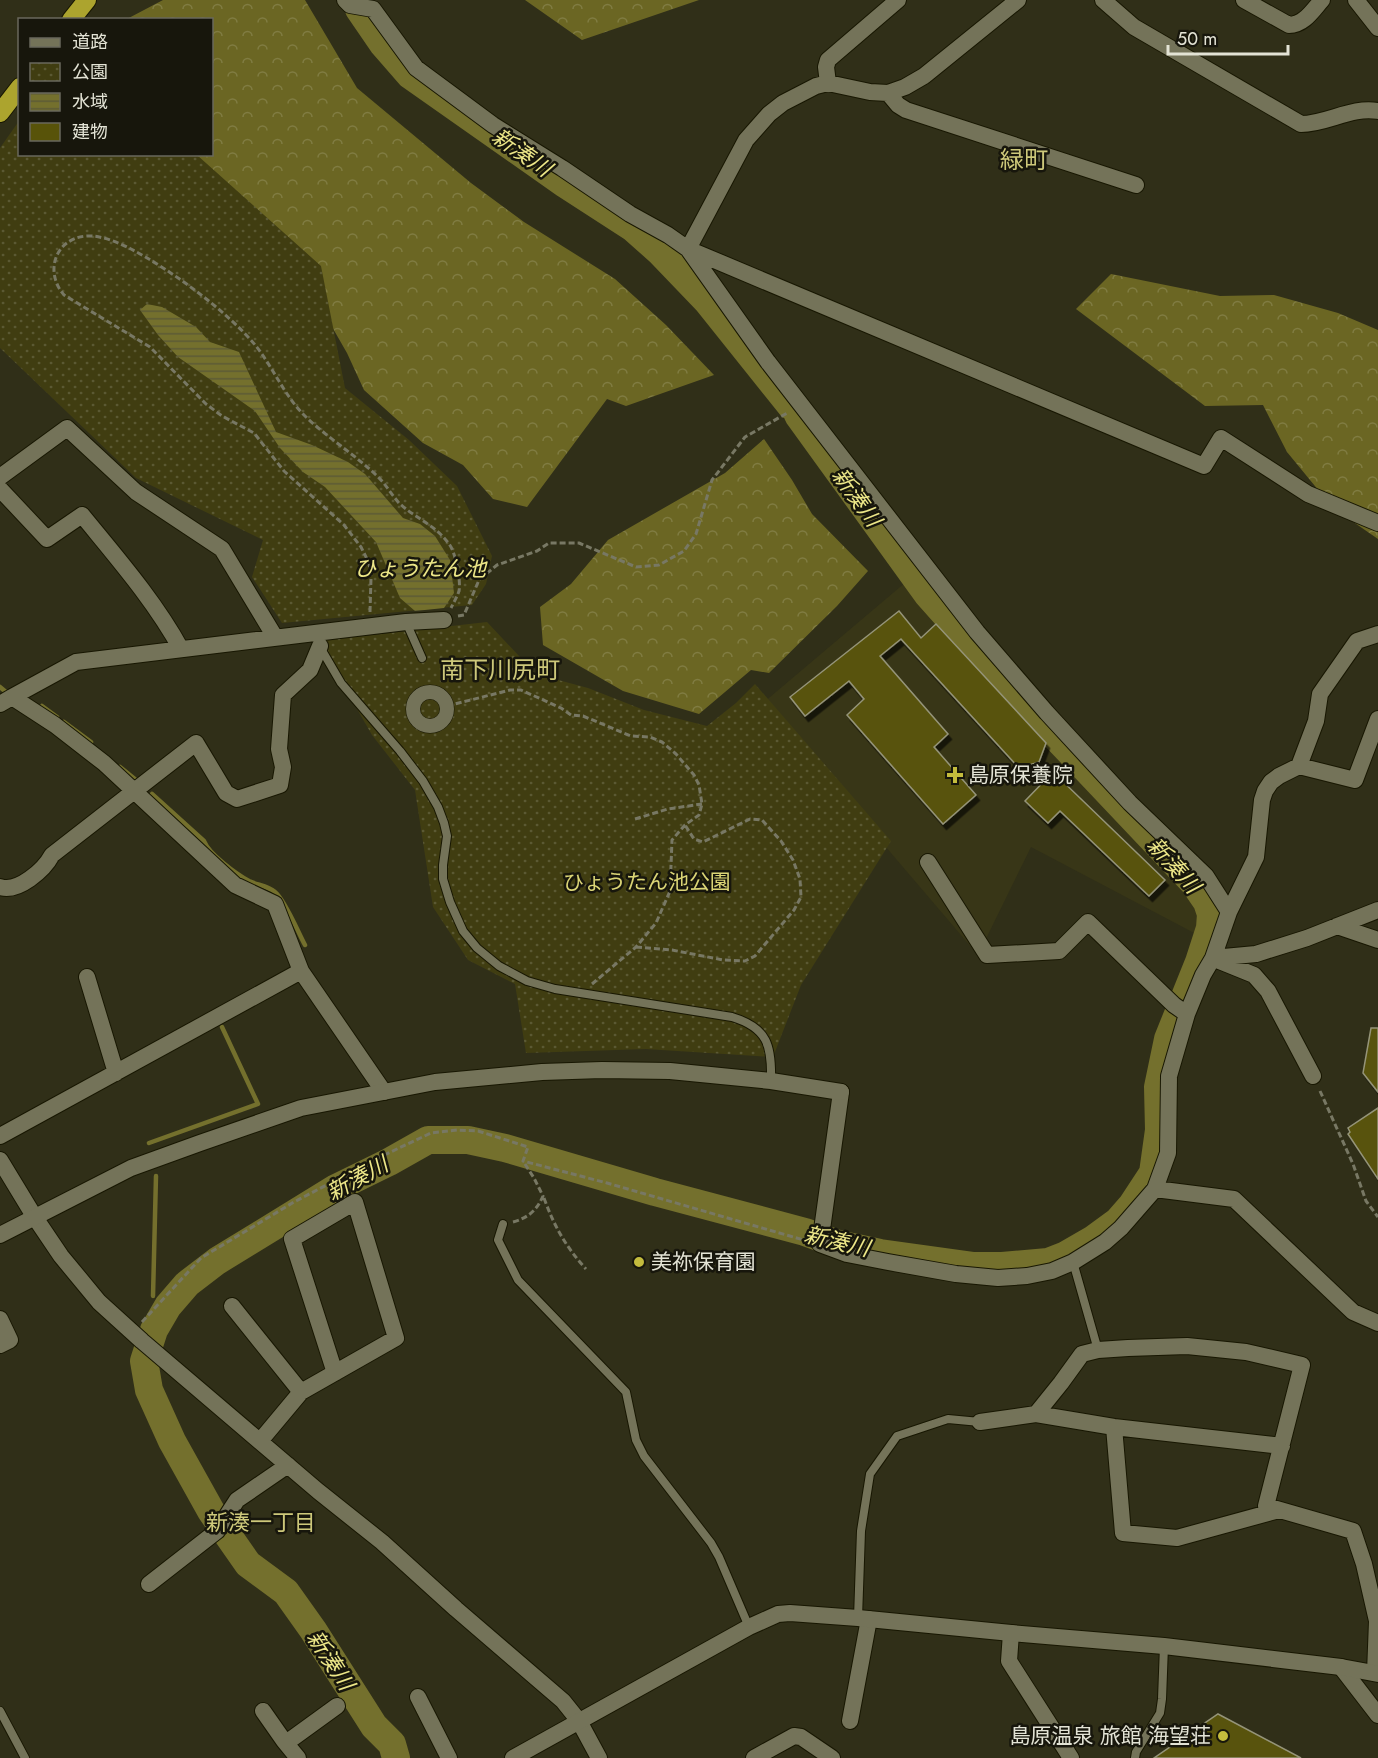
<svg xmlns="http://www.w3.org/2000/svg" width="1378" height="1758" font-family="Jost,'Noto Sans JP',sans-serif">
<defs>
<pattern id="forest-crowns" width="20" height="18" patternUnits="userSpaceOnUse" patternTransform="scale(1.5)"><rect width="20" height="18" fill="#6b6623"/><path d="M2 6a3 3 0 1 1 6 0M12 15a3 3 0 1 1 6 0" fill="none" stroke="#807c42"/></pattern>
<pattern id="park-dots" width="8" height="8" patternUnits="userSpaceOnUse" patternTransform="scale(1.5)"><rect width="8" height="8" fill="#403d11"/><path d="M2 2h.1M6 6h.1" fill="none" stroke="#5b5933" stroke-width="1.8" stroke-linecap="round"/></pattern>
<pattern id="water-rules" width="6" height="5" patternUnits="userSpaceOnUse" patternTransform="scale(1.5)"><rect width="6" height="5" fill="#74702d"/><path d="M0 2.5h6" fill="none" stroke="#5c5a36"/></pattern>
<filter id="shadow"><feDropShadow dx="3.5" dy="5.5" stdDeviation="0" flood-color="#0009"/></filter>
</defs>
<rect width="100%" height="100%" fill="#302f18"/>
<path fill="#383617" d="M906 582 1190 888 1198 906 1200 920 1198 935 1031 847 978 955 763 703Z"/>
<path fill="url(#forest-crowns)" d="M163 0H305L357 88 471 183 524 222 615 279 666 325 714 375 626 406 607 399 527 507 493 499 463 465 423 443 364 390 347 353 273 224 143 155 212 154V20H125Z
M525 0H699L582 40Z
M1111 274 1220 296 1274 295 1338 313 1378 330V539L1333 508 1287 452 1263 405 1205 406 1076 309Z
M764 439 792 480 812 514 868 571 837 606 769 673 751 670 699 714 623 691 543 645 540 607 571 584 608 540 725 473Z"/>
<path fill="url(#park-dots)" d="M19 121 20 154 197 155 321 266 345 388 409 440 457 486 492 556 486 584 472 605 282 623 252 577 263 540 136 478 0 348V148Z
M487 622 536 674 588 688 644 710 707 726 736 703 755 684 891 841 801 985 773 1057 646 1049 526 1053 515 984 468 960 433 907 415 790 372 735 318 641Z"/>
<path fill="url(#water-rules)" d="M147 304 162 307 196 327 210 342 239 352 276 432 312 445 348 462 365 474 403 518 420 524 435 536 450 560 454 593 444 608 415 611 400 598 376 542 325 487 303 472 280 448 255 411 178 357 158 335 140 310Z
M344 1680 401 1750 404 1758H392L373 1730Z"/>
<g fill="none" stroke-linecap="round" stroke-linejoin="round">
<path stroke="#74702d" stroke-width="4.5" d="M0 687 6 692
M42 706 57 717
M64 722 91 742
M120 767 136 780
M152 794 204 841C209 854 236 874 249 881 257 885 268 886 275 892 285 900 298 932 305 945
M149 1143 258 1104 222 1027
M153 1296 156 1176
M154 1322V1330"/>
<path stroke="#74702d" stroke-width="28" d="M356 0 359 9 383 44 410 75 565 184 633 228 660 252 707 301 791 406
M396 1758 392 1744 374 1726 313 1630 286 1592 248 1564 211 1511 172 1441 149 1390 144 1361 154 1330 168 1306 187 1284 217 1261 336 1188 389 1162 428 1140H468L505 1148 655 1192 805 1232 838 1244 880 1253 974 1266H1002L1048 1262 1066 1255 1092 1240 1118 1221 1132 1205 1153 1173 1159 1130 1158 1087 1168 1039 1199 962 1210 928 1211 914 1207 902 1194 883 1032 712 928 595 798 415"/>
</g>
<path fill="#585309" stroke="#959479" stroke-width="1.5" filter="url(#shadow)" d="M899 611 921 638 936 624 1046 743 1039 762 1019 768 901 639 880 656 948 734 934 747 976 795 943 824 847 715 864 699 849 681 805 716 790 697Z
M1053 772 1165 880 1149 896 1060 811 1048 823 1025 801Z
M1371 1028H1378V1092L1363 1073Z
M1378 1108V1179L1348 1134 1350 1132 1348 1128Z
M1218 1714 1301 1758H1154Z"/>
<g fill="none" stroke-linecap="round" stroke-linejoin="round">
<g stroke="#181702" stroke-width="10">
<path id="service" d="M406 622 422 658
M320 647 341 683 400 751 423 781 438 807 444 823 447 836 443 865V879L450 902 463 931 477 948 499 966 527 981 555 989 732 1017C768 1028 772 1046 771 1081
M503 1224 498 1240 518 1280 626 1392 636 1440 644 1456 711 1543 719 1557 749 1627
M1073 1262 1098 1350
M858 1618 861 1531 870 1474 897 1436 948 1419 980 1422
M0 1711 25 1758
M1135 1758 1136 1752 1160 1713 1162 1699 1164 1646"/>
</g>
<g stroke="#181702" stroke-width="15">
<path id="pedestrian" d="M413 709a17 17 0 1 1 34 0a17 17 0 1 1-34 0Z"/>
</g>
<g stroke="#181702" stroke-width="18">
<path id="minor" d="M345 0 350 5 373 9 416 68 493 125 562 168 630 214 668 235 688 249 1204 466 1221 438 1308 494 1378 523
M1103 0 1134 27 1301 124C1327 124 1352 106 1378 111
M1244 0 1289 25C1304 25 1313 10 1322 0
M1356 0 1378 28
M828 83 826 67 828 60 898 0
M888 93 898 105 906 110 1136 185
M688 249 768 362 977 632 1047 713 1130 803 1206 876 1229 912
M688 249 746 140 769 114 783 103 816 86 828 83 870 92 888 93 905 87 924 76 1018 0
M0 477 67 428 136 492 222 549 275 637
M0 489 47 539 82 515C117 558 154 600 181 649
M12 697 76 662 406 622 444 620
M0 704 12 697 55 725 104 763 235 885 275 904 301 971 384 1092
M1299 766 1316 721 1320 694 1357 641 1378 634
M928 862 987 955 1059 951 1088 922 1174 1005 1187 1014
M0 887C18 893 44 870 52 855L196 743 226 793 237 799 280 785 283 767 279 749 283 695 310 670 320 646
M1337 926 1378 940
M1213 958 1256 954 1307 938 1378 910
M1217 960 1254 975 1268 991 1313 1076
M87 977 116 1073
M841 1092 820 1244 847 1254 888 1262 956 1274 998 1278 1027 1276 1052 1271 1073 1262 1105 1242 1121 1228 1155 1189 1168 1153 1169 1076 1187 1014 1203 975 1213 958 1229 912 1256 857 1262 800 1265 791 1271 782 1279 776 1299 766 1355 780 1378 719
M0 1136 301 971
M0 1160 34 1216 61 1256 99 1302 142 1341 318 1491 382 1542 456 1609 563 1701 579 1721 599 1758
M1155 1189 1234 1199 1353 1312 1378 1323
M232 1306 301 1392 260 1441
M0 1319 10 1340 0 1345
M301 1392 396 1338 355 1202 292 1239 335 1373
M1036 1414 1061 1383 1082 1354 1098 1350 1128 1348 1187 1346 1246 1352 1302 1365 1266 1506 1353 1531 1364 1564 1377 1621 1375 1673
M980 1422 1036 1414 1114 1427 1282 1446
M1114 1427 1123 1533 1177 1538 1279 1510
M149 1584 217 1531 237 1500 288 1465
M1011 1633 1009 1661 1071 1758
M1341 1667 1378 1715
M418 1697 449 1758
M263 1711 284 1741 298 1758
M850 1721 869 1619
M286 1743 337 1706
M754 1758 794 1736 801 1737 832 1758"/>
</g>
<g stroke="#181702" stroke-width="18">
<path id="tertiary" d="M0 1235 131 1168 200 1143 301 1108 435 1082 542 1072 602 1070 670 1071 771 1081 841 1092
M513 1758 749 1627 778 1614 790 1613 858 1618 1011 1633 1164 1646 1341 1667 1378 1674"/>
</g>
<g stroke="#181702" stroke-width="20">
<path id="motorway" d="M71 20 87 0
M0 113 20 87"/>
</g>
<path stroke="#787864" stroke-width="3" stroke-dasharray="6 3" stroke-linecap="butt" d="M370 612 371 578 369 563 361 547 344 525 284 471 254 433 222 416 206 404 150 347 64 295C44 272 55 238 87 236 101 235 119 243 131 249 171 270 227 311 256 346 274 369 285 397 306 417 328 438 354 454 376 475 385 483 391 494 399 503 416 519 438 526 451 547 456 556 461 581 459 591 457 597 454 602 451 608
M458 616 464 615 479 580 497 565 537 551 549 543H579L636 567 659 565 684 551 696 534 712 480 745 437 789 412
M447 706 510 690H521L561 708 571 715 583 716 631 736 650 737 662 742 676 754 694 775 699 785 702 804 699 815 685 825 672 840 670 891 656 923 636 947 592 984
M635 819 668 809 702 804
M636 947 672 950 723 960 745 961 755 956 794 910 801 897 800 879 793 860 781 841 762 820 750 819 703 842 694 839 685 825
M1320 1091 1353 1164 1366 1201 1378 1217
M544 1198C554 1226 566 1247 586 1269
M513 1222C528 1218 537 1210 543 1196L534 1178 523 1161
M142 1322 201 1258 294 1202 382 1156 431 1133 457 1130 478 1131 528 1147 523 1161 607 1183 807 1241"/>
<use href="#service" stroke="#747359" stroke-width="8"/>
<use href="#pedestrian" stroke="#747359" stroke-width="14"/>
<use href="#minor" stroke="#747359" stroke-width="16"/>
<use href="#tertiary" stroke="#747359" stroke-width="16"/>
<use href="#motorway" stroke="#aca42e" stroke-width="18"/>
</g>
<g fill="#c4bc3d" stroke="#17160c" stroke-width="2">
<path d="M952 766h6v6h6v6h-6v6h-6v-6h-6v-6h6z"/>
<circle cx="639" cy="1262" r="6"/>
<circle cx="1223" cy="1736" r="6"/>
</g>
<g text-anchor="middle" stroke-width="5" stroke-linejoin="round" paint-order="stroke">
<g font-size="21" fill="#e3e3d5" stroke="#17160c" text-anchor="start">
<text x="968" y="782">島原保養院</text>
<text x="651" y="1269">美祢保育園</text>
<text x="1211" y="1743" text-anchor="end">島原温泉 旅館 海望荘</text>
</g>
<g font-size="21" fill="#dbd576" stroke="#17160c">
<text x="647" y="889">ひょうたん池公園</text>
</g>
<g font-size="22" font-style="italic" fill="#ede788" stroke="#17160c">
<text transform="translate(522 152) rotate(35)" y="8">新湊川</text>
<text transform="translate(857 497) rotate(54)" y="8">新湊川</text>
<text x="420" y="576">ひょうたん池</text>
<text transform="translate(1174 865) rotate(48)" y="8">新湊川</text>
<text transform="translate(357 1178) rotate(-29)" y="8">新湊川</text>
<text transform="translate(837 1241) rotate(13)" y="8">新湊川</text>
<text transform="translate(331 1660) rotate(57)" y="8">新湊川</text>
</g>
<g font-size="22" fill="#cdc87a" stroke="#17160c">
<text x="261" y="1530">新湊一丁目</text>
</g>
<g font-size="24" fill="#cdc87a" stroke="#17160c">
<text x="1024" y="168">緑町</text>
<text x="500" y="678">南下川尻町</text>
</g>
</g>
<rect x="18" y="18" width="195" height="138" fill="#17160c" stroke="#69685c" stroke-width="1.5"/>
<rect x="30" y="38" width="30" height="9" fill="#747359" stroke="#69685c" stroke-width="1.5"/>
<text x="72" y="48" font-size="18" fill="#e3e3d5">道路</text>
<rect x="30" y="63" width="30" height="18" fill="url(#park-dots)" stroke="#69685c" stroke-width="1.5"/>
<text x="72" y="78" font-size="18" fill="#e3e3d5">公園</text>
<rect x="30" y="93" width="30" height="18" fill="url(#water-rules)" stroke="#69685c" stroke-width="1.5"/>
<text x="72" y="108" font-size="18" fill="#e3e3d5">水域</text>
<rect x="30" y="123" width="30" height="18" fill="#585309" stroke="#69685c" stroke-width="1.5"/>
<text x="72" y="138" font-size="18" fill="#e3e3d5">建物</text>
<path d="M1168 45v9h120v-9" fill="none" stroke="#e3e3d5" stroke-width="3"/>
<text x="1177" y="45" font-size="18" fill="#e3e3d5" stroke="#17160c" stroke-width="4.5" paint-order="stroke">50 m</text>
</svg>
